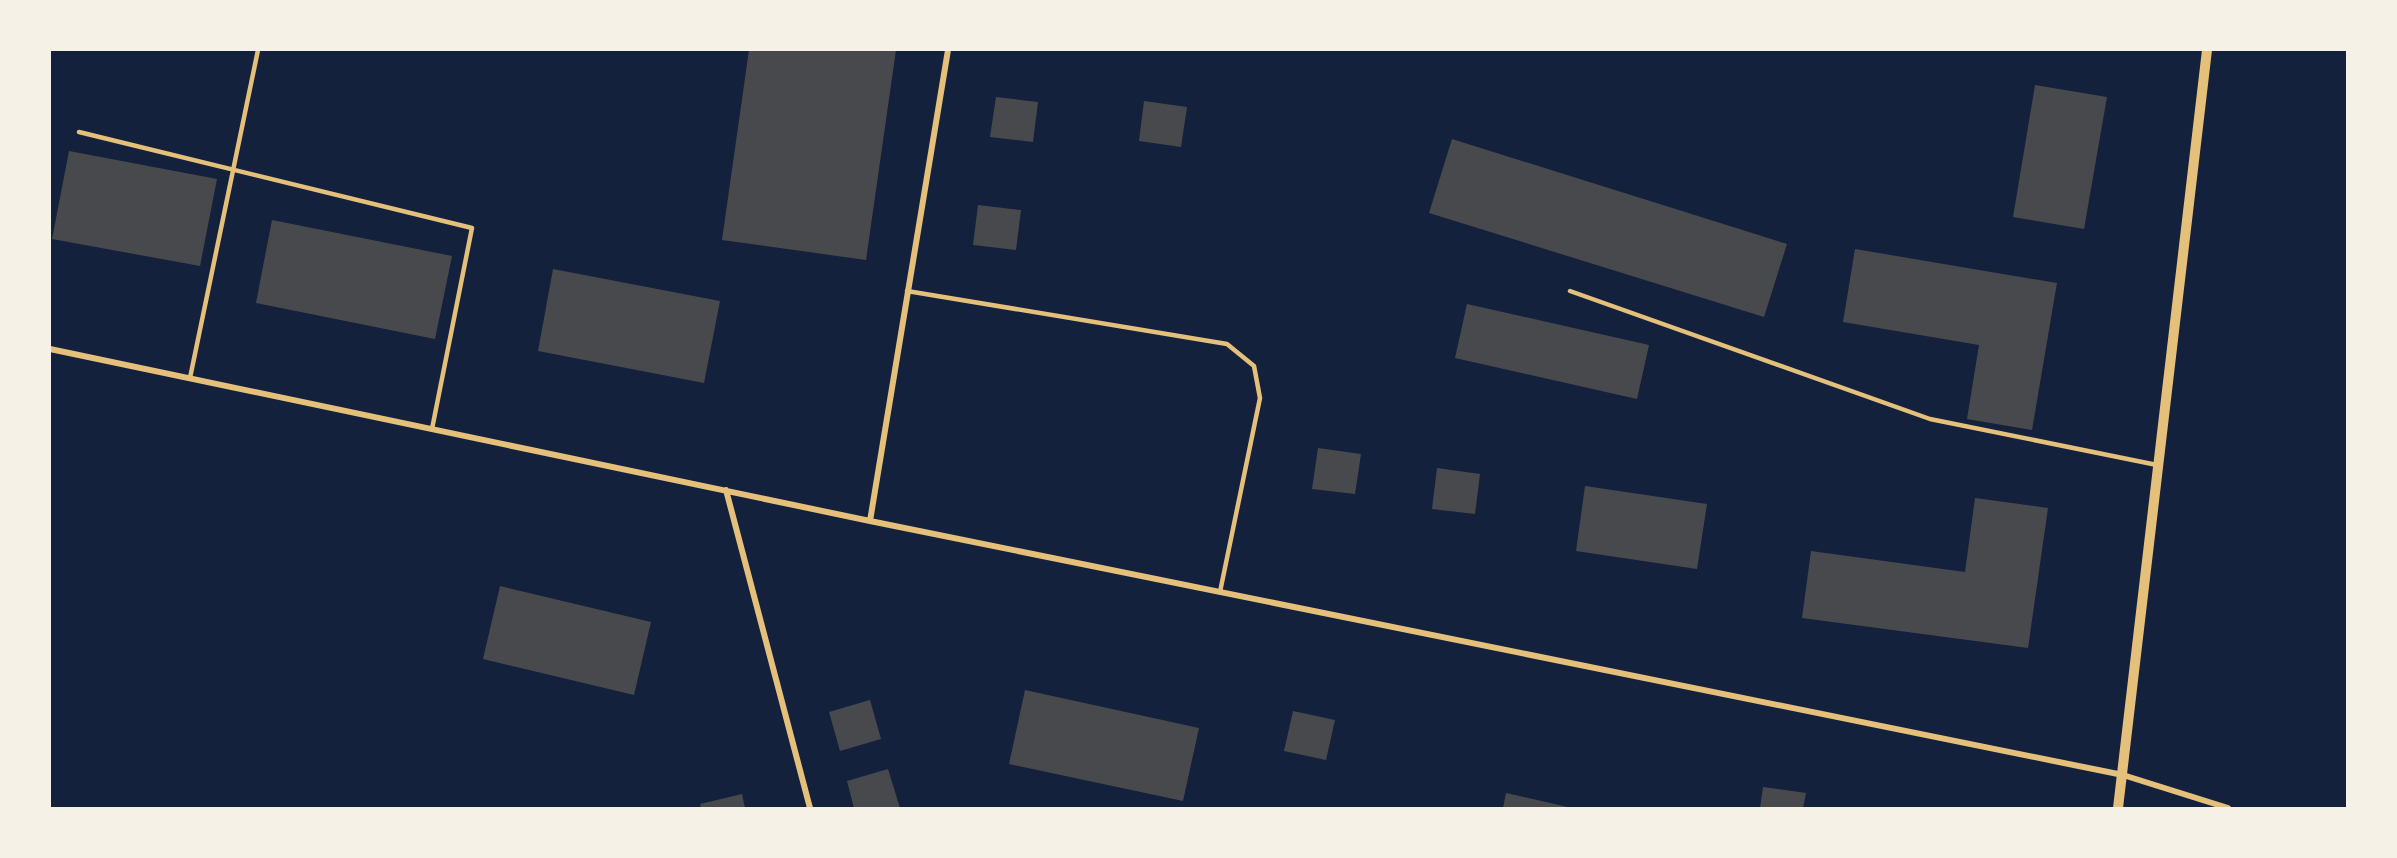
<svg xmlns="http://www.w3.org/2000/svg" width="2397" height="858" font-family="'Noto Sans',sans-serif">
<rect width="100%" height="100%" fill="#14213d"/>
<path fill="#48494c" d="M749 50H896L866 260 722 240Z
M2035 85 2107 97 2084 229 2013 217Z
M996 97 1038 102 1033 142 990 137Z
M1144 101 1187 107 1181 147 1139 141Z
M1452 139 1787 244 1764 317 1429 213Z
M69 151 217 179 200 266 52 239Z
M978 205 1021 210 1016 250 973 245Z
M272 220 452 256 435 339 256 303Z
M1855 249 2057 283 2032 430 1967 419 1979 345 1843 322Z
M553 269 720 301 704 383 538 351Z
M1467 304 1649 345 1637 399 1455 358Z
M1318 448 1361 454 1355 494 1312 489Z
M1437 468 1480 474 1475 514 1432 509Z
M1585 486 1707 504 1697 569 1576 551Z
M1975 498 2048 508 2028 648 1802 618 1811 551 1965 572Z
M500 586 651 622 634 695 483 659Z
M1025 690 1199 728 1183 801 1009 764Z
M870 700 881 739 840 751 829 712Z
M1293 711 1335 720 1326 760 1284 751Z
M888 769 900 808H854L847 781Z
M1763 787 1806 793 1803 808H1760Z
M1506 793 1572 808H1503Z
M742 794 745 808H701L700 804Z"/>
<g fill="none" stroke-linecap="round" stroke-linejoin="round">
<path stroke="#e5c07b" stroke-width="4.5" d="M79 132 472 228 432 429
M907 291 1227 344 1254 366 1260 398 1220 592
M1570 291 1930 419 2157 465
M190 378 258 50"/>
<path stroke="#e5c07b" stroke-width="6" d="M50 349 870 521 2123 775 2228 808
M726 490 810 808
M870 521 948 50"/>
<path stroke="#e5c07b" stroke-width="10" d="M2118 808 2207 50"/>
</g>
<rect width="2397" height="858" fill="none" stroke="#f6f1e7" stroke-width="102"/>
</svg>
